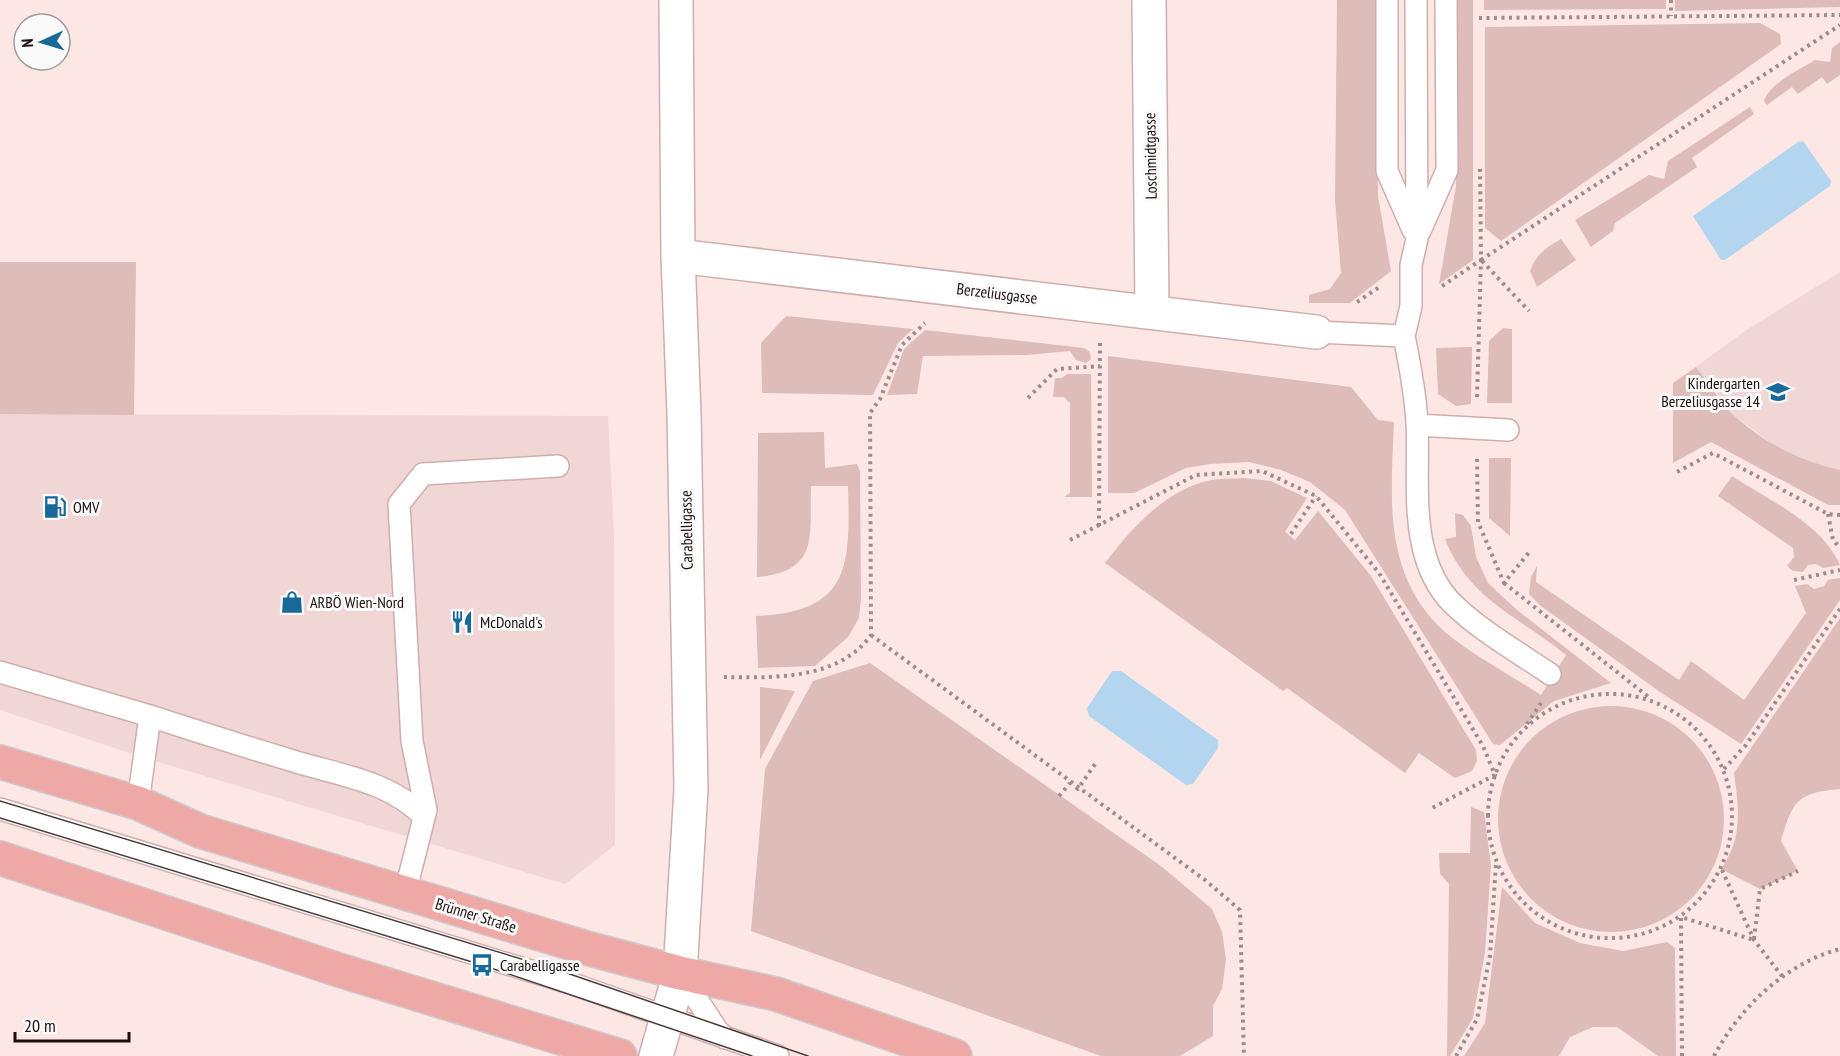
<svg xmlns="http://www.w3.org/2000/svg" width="1840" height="1056" font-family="'PT Sans Narrow',sans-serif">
<rect width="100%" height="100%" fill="#fce7e5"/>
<path fill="#f0d6d4" d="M1840 272V470L1806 462 1779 449 1736 417 1696 367 1742 333Z
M0 414 608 416 614 534 615 845 565 884 145 758 0 710Z"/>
<path fill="#ddbcba" d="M1337 0H1375L1378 196 1391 271 1350 303H1309V295L1330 289 1341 273 1335 200Z
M1456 0H1473V260L1439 284 1456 186Z
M1484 0H1666V9L1484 10Z
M1675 0H1840V7L1675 11Z
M1760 23 1780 34 1781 44 1501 241 1485 228V27Z
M1840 42V75L1827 84 1822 77 1798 94 1792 87 1767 105 1764 101C1771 82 1799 70 1815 60L1830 62 1832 48Z
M1750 107 1754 114 1692 158 1697 167 1615 223 1613 231 1591 247 1575 220 1649 175 1664 179 1668 161Z
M1561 239 1576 260 1537 287 1530 271C1536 254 1546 248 1561 239Z
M0 262H136L134 415 0 414Z
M786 316 913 329 898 343 873 395 762 393 761 343Z
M1503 328 1512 329V403H1487L1489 341Z
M925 330 1084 348 1090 352 1091 359 1086 363 1076 360 1070 351 1027 355 923 356 917 394 887 395 904 349Z
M1472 347 1471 404 1456 406 1438 394 1436 348Z
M1108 356 1351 387 1378 420 1394 422C1391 498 1382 575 1445 632 1471 654 1512 676 1541 695L1566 655C1520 617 1469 600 1445 539L1456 537 1455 513 1463 515 1471 526 1476 557 1488 583 1517 610 1611 683 1554 701 1500 745 1493 744 1345 510 1310 482 1281 470 1249 462 1210 464 1186 468 1134 493H1108Z
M1696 367C1709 383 1721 404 1737 418 1767 445 1801 461 1840 470V505H1828L1711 442 1673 463V383Z
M1067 374H1091L1092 497H1064L1070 493V403L1064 397H1053L1055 378H1062Z
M824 432 825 468 857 464 860 471 861 598 859 618 848 637 815 666 758 668 756 616C851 612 850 566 848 486H811C809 535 821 571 757 577L758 433Z
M1489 458H1511L1510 536 1489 518Z
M1732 476C1768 500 1822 523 1840 565L1823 568 1816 564 1808 565 1803 572 1793 571 1787 566 1794 557 1793 548 1718 496Z
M1244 478 1271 481 1307 498 1285 532 1295 540 1318 511 1371 576 1476 750 1477 761 1472 771 1455 778 1419 753 1405 773 1287 688 1283 691 1105 563C1131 529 1166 489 1211 480 1221 478 1233 479 1244 478Z
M1537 566 1536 582 1679 680 1691 661 1744 700 1806 613 1795 586 1807 584 1814 589 1824 586 1828 580 1840 578V600L1741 744 1660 692 1541 606 1529 594 1531 577Z
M1840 618V789C1796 793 1793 801 1781 841L1798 871 1760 889 1721 869C1743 838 1739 809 1734 773Z
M870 663 1161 866 1212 909 1222 932 1226 959 1222 989 1213 1006V1036L1180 1056H1101L751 931 765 769 813 681Z
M760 687 795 691 760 760Z
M1498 819a113 113 0 1 1 226 0a113 113 0 1 1-226 0Z
M1471 807 1484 812 1491 865 1485 952 1473 1018 1450 1056H1447L1449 884 1440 874 1439 853H1470Z
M1502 887 1535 923 1580 943 1623 951 1667 942 1675 948 1676 1056H1658L1617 1027H1593L1570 1037 1559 1056H1464L1485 1023Z"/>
<path fill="#b3d5f0" d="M1803 141 1831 181 1830 186 1725 260H1721L1693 216 1798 142Z
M1112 671H1121L1218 740V748L1193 784 1186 785 1089 716 1087 708Z"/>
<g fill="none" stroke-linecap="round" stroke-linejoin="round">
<g stroke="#d0aeac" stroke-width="24">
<path id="service" d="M1387 0V171L1413 230
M1420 231 1447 170 1446 0
M1316 332 1404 336 1411 306V265L1417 239 1416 0
M1404 336C1410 365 1415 392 1417 422 1420 480 1406 559 1454 605 1482 632 1518 652 1550 674
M1417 425 1508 430
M0 672 150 716 138 803
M150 716C196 731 243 746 290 760 337 775 389 780 424 817
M0 809 570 983 778 1056
M405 893 426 810 412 741 399 504 423 474 558 466
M680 973 717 1030 725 1038"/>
</g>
<g stroke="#d0aeac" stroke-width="36">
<path id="minor" d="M1149 0 1152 312
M678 256 1316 332
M656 1056 680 973 691 789 684 414 678 256 676 0"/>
</g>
<g stroke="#cdcaca" stroke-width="36">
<path id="primary" d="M0 762 138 803 200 831 590 949 680 973 776 994 955 1056
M0 858 339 970 620 1056"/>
</g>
<path stroke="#9e8c8b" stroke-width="4" stroke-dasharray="3 4.5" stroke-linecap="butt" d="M1671 0V16
M1479 18 1840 15
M1481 260 1840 25
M1482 261 1529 311
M1442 286 1481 260 1480 168
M1357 302 1381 286
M1477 397 1481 260
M1028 398 1057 369 1100 366
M1477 459 1478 522 1504 583 1531 550
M1677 472 1713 453 1828 514 1840 515
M1828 514 1833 540 1840 548
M1099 526 1100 343
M1291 534 1316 496
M1070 540 1196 475 1262 471 1316 496 1379 573 1483 746 1495 775 1432 808
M1794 580 1840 570
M1504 583 1650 698
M871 635 1205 880 1240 910 1244 1056
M724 677C773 678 839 680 871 635L870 413 880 399 902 345 925 323
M1488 816a122 122 0 1 1 244 0a122 122 0 1 1-244 0Z
M1527 724 1541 703
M1724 769 1746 745 1840 609
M1076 787 1078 789 1097 761
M1059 796 1070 783
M1722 870 1754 940 1782 976
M1754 939 1760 889 1798 871
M1456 1056 1477 1019 1490 956 1496 863
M1682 1056 1681 917 1754 940
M1714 1056C1740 1007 1786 963 1840 949"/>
<use href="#service" stroke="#fff" stroke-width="21"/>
<use href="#minor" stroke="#fff" stroke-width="33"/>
<use href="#primary" stroke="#eea9a6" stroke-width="33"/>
<path stroke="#493b3a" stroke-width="1.5" d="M0 801 561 971 808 1056
M0 818 482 965 752 1056"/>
</g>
<defs>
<g id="school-bare" transform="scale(1.8)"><path d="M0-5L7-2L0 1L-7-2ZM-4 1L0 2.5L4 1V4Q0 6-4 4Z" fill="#18689a" stroke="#fafafa" stroke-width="2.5" paint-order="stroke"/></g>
<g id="fuel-bare" transform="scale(1.8)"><path d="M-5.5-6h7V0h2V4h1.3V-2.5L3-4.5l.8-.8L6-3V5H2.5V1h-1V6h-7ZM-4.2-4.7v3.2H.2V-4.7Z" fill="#18689a" stroke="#fafafa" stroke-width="2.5" paint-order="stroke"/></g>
<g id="shop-bare" transform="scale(1.8)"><path d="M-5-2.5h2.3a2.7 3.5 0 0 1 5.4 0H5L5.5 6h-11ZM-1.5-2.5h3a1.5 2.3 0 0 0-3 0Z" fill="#18689a" stroke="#fafafa" stroke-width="2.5" paint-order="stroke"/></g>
<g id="restaurant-bare" transform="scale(1.8)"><path d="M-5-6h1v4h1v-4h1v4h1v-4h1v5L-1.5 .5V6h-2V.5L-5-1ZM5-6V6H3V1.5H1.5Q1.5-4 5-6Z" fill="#18689a" stroke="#fafafa" stroke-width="2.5" paint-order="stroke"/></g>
<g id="bus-bare" transform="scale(1.8)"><path d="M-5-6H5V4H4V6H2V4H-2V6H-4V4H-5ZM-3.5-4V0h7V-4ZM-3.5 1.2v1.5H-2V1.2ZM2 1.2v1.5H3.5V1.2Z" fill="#18689a" stroke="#fafafa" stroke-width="2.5" paint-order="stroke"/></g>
</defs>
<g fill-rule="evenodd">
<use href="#school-bare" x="1778" y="392"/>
<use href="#fuel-bare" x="55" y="507"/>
<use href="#shop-bare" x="292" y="602"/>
<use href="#restaurant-bare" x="462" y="622"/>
<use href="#bus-bare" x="482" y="965"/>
</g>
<g text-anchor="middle" stroke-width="6" stroke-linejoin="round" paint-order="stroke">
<g font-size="16" fill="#1c100f" stroke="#fafafa">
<text transform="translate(1150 156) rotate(-91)" y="6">Loschmidtgasse</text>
<text transform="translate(997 293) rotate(7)" y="6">Berzeliusgasse</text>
<text transform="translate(686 530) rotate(-91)" y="6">Carabelligasse</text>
<text transform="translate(476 915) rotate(17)" y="6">Brünner Straße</text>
</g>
<g font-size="16" fill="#1c100f" stroke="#fafafa" text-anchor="start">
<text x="1760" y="389" text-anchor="end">Kindergarten<tspan x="1760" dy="18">Berzeliusgasse 14</tspan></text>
<text x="73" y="513">OMV</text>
<text x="310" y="608">ARBÖ Wien-Nord</text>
<text x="480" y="628">McDonald's</text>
<text x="500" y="971">Carabelligasse</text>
</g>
</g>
<g transform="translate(42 42) rotate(266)"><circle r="28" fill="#fafafa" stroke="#a19c9c" stroke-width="1.5"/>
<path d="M0-4.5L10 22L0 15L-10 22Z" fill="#18689a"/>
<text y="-9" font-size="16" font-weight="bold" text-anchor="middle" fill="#1c100f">N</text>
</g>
<path d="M15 1032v9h114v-9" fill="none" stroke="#1c100f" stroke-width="3"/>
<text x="24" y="1032" font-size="18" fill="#1c100f" stroke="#fafafa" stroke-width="4.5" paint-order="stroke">20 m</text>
</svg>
